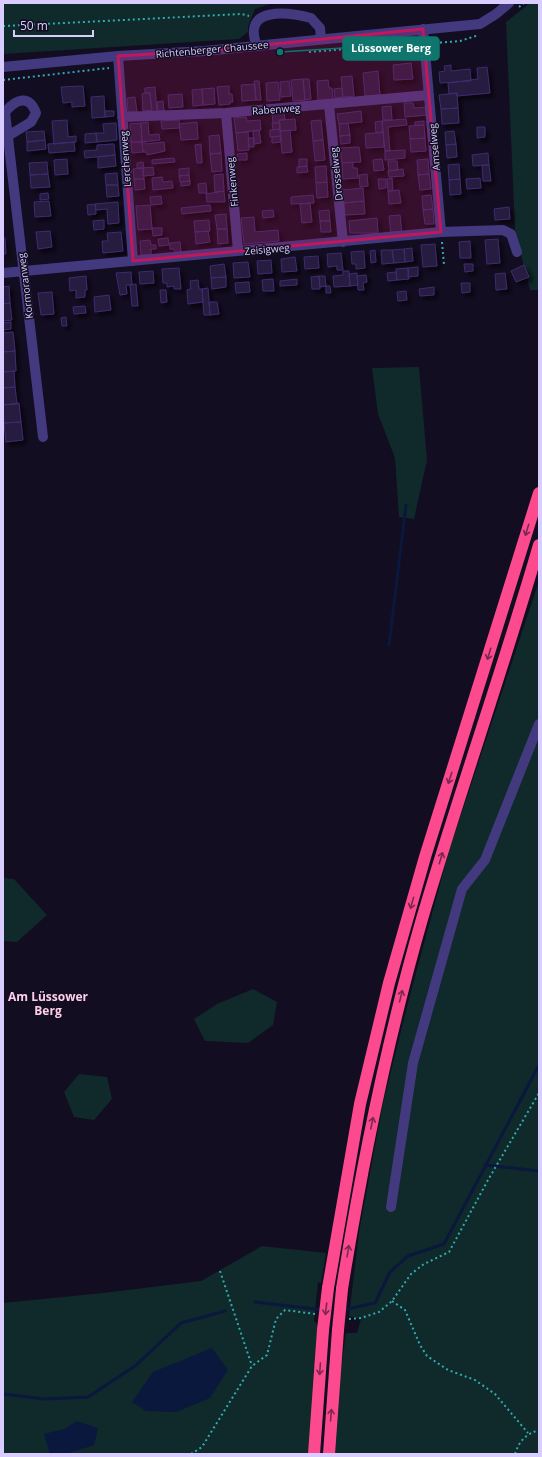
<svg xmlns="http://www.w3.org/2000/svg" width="542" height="1457" font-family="'Open Sans',sans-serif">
<defs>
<filter id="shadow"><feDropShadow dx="3.5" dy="3.5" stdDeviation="2" flood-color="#0009"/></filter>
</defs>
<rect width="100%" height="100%" fill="#120d21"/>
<path fill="#10292a" d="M3 3H299L270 4 255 9 248 26V32L239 39 3 54Z
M530 3H539V290H530L515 231 506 22Z
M419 367 427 460 414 519 399 517 395 458 378 414 372 368Z
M539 581V1454H329L346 1333H357L361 1319 349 1316 359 1232 383 1103 410 995 449 851Z
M3 878 14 879 47 915 17 942 3 941Z
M253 989 277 1002 273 1025 248 1043 205 1041 194 1019 217 1004Z
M79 1074 107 1077 112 1099 94 1120 74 1117 64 1092Z
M262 1246 326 1253 321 1283 318 1282 314 1321 323 1330 314 1454H3V1303L103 1293 201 1281Z"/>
<path fill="#0a183d" d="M212 1348 228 1370 210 1398 176 1412 146 1411 132 1402 153 1372Z
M77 1421 98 1428 94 1445 66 1454H50L44 1434 64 1429Z"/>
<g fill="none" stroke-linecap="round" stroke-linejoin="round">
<path stroke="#0a183d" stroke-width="3" d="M389 645 406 505
M485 1165 539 1171
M255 1302 323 1310
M343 1310 375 1303 390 1272 408 1256 444 1244 539 1065
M3 1394 45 1399 88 1397 135 1366 181 1323 225 1311"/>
</g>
<path fill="#251a41" stroke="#3f2c6d" filter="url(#shadow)" d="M411 63 413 79 394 80 393 65Z
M451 65V71L470 69 471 81 440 83 439 72 445 71 444 66Z
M487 67 490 93 457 96V93L449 94 448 83 478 79 477 68Z
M378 71 380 95 365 96 363 73Z
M352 76 354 96 343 97 341 77Z
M303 79H309L311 99 305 100Z
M303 79 305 100 293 101 291 80Z
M328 80 329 88H332L333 99 318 101 317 81Z
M254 81H259L261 100H256Z
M289 81 291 96 281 97 280 82Z
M278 82 280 100 267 101 266 83Z
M255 84 256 100 242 101 241 85Z
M83 86 85 106 72 107V102L63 103 61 87Z
M229 86V94H232L233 102H230V104L219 105 217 87Z
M155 87 157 113 152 114 150 93H145V88Z
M214 88 215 104 203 105 202 89Z
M342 88 343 97 335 98 334 89Z
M202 89 203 105 193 106 192 90Z
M145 93H150L152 110 143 111 142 94Z
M457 93 458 108 441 109 439 95Z
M182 94 183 107 169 108 168 95Z
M104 96 105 117 92 118 91 97Z
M135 97 137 112H128L127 98Z
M163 101 164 111H158L157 102Z
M404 103H413L414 108 428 107V115L405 117Z
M391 106 392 120H383L382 107Z
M458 108 459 123 442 124 441 109Z
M105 111H114V116L105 117Z
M361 111 362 122 339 124 337 114Z
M284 112 285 120H279L280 123H273L272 113Z
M246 117 247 121 260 120 261 130 236 133 234 118Z
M295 119 296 130 280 131 279 120Z
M406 119 407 125 388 127 390 151H385L382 121Z
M67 120 68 137 76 136V142L54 144 52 121Z
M179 120 180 128 162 129 161 121Z
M321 120 323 140 313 141 311 121Z
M382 121 383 132 376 133 375 122Z
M424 121V125H415V122Z
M148 122 149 135 159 134 160 140 142 142 141 123Z
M197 122 198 139 181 140 179 124Z
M116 123 117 140 97 142 96 133H104L103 124Z
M141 123 142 142H131L130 124Z
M272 123H280V129L273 130Z
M348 123 350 135 340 136 339 124Z
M424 125 425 138 410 139 409 126Z
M477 127H485V137L477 138Z
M280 129 281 136 270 137V130Z
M259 130 261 143 254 144 253 131Z
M290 130 292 152 282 153 280 131Z
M44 131 45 140 27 142 26 132Z
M454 131 456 144 446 145 445 132Z
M248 132 249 150 238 151 236 133Z
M383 132 384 147 366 148 365 134Z
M96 133 97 142 85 143V134Z
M219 135 221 153 210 154 209 136Z
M350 135V143L341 144 340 136Z
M281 136V142L272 143V137Z
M248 138H254V147H249Z
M425 138 426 151 411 152 410 139Z
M45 140 46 149 27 151V142Z
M323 140 325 160 315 161 313 141Z
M145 141 146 144 164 142 165 151 147 155 146 152H143L142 142Z
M74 142 75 151 49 153 48 144Z
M131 142H142L143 152 132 153Z
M114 144 115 155 85 158 84 151 97 150V145Z
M201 144 202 163H197L195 145Z
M456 144 457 157 447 158 446 145Z
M359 147 361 162 342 163 340 148Z
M405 150V158L385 160V151Z
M221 153 222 171 212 172 210 154Z
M247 153V160H237V154Z
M488 153 489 165 473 166 472 155Z
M115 155 116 166 98 168V157Z
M174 158 175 162 152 164V160Z
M67 159 68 174 55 175 54 160Z
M299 159H307V166L299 167Z
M382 159 384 170 374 171 373 160Z
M428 159 429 174 418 175 417 160Z
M388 161H397L398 170 389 171Z
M47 162 48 174 30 175 29 163Z
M143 162 144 168H137V163Z
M353 162V168H357L358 178 343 179 342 163Z
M459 164 460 179 449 180 448 165Z
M482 165H489L491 181H483Z
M307 166 308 172 297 173V167Z
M326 166 327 182 316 183 315 167Z
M153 167 154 175 143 176V168Z
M143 168 144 179H134L133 169Z
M189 168V175L179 176V169Z
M403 169 404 176 389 177 388 171Z
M117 173 118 185H106L105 174Z
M48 174 50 187 31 188 30 175Z
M223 174 224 191 215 192 214 175Z
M367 174 368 186 360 187 359 175Z
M429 174 431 189 420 190 418 175Z
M189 175 190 181 180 182 179 176Z
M162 177 163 182 172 181 173 188 153 190 152 178Z
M392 178 393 191H388L387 179Z
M480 178 481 188 467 189 466 179Z
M134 179H144L145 189 135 190Z
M378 179H386V188L379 189Z
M460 179 461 194 450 195 449 180Z
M190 181V185L181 186V182Z
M327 182 328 197 317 198 316 183Z
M206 183 207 193H199L198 184Z
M106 185H118L119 196 107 197Z
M363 188 364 201 344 203 343 190Z
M399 190 401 203 389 204 388 191Z
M224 191 225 202H207L206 194Z
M48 193 49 199 40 200V194Z
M313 195 314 203 291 204V197Z
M431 195 433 209 423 210 422 196Z
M161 196 162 204 151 205 150 197Z
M49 201 51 216 35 217 34 202Z
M364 201 365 214 345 215 344 203Z
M118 202 119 223 108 224 107 209 96 210 95 204Z
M310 203 312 222 302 223 300 204Z
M95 204 96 214 88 215 87 205Z
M150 205 152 229 138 230 136 206Z
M210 205 211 211 182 214 181 208Z
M509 207 510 219 495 220 494 209Z
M433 209 434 224H425L423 210Z
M273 210 274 217 263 218 262 211Z
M329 210 330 221H320L319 211Z
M226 214 227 229H217L215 215Z
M400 215 402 234 391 235 389 216Z
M254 217 255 232 278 230 279 241 244 244 241 218Z
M377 218 378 233H350L349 221Z
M104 220V229L94 230 93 221Z
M209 220 210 231 195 232 194 221Z
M320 221H330L331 232H321Z
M152 228H162V235L153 236Z
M217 229H227L228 243 218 244Z
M50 231 52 247 38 249 36 232Z
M208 231 210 242 196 244 195 232Z
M121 232 123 251 103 253 102 241H108L107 233Z
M3 238H5L6 254H3Z
M168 238 169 245 159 246 158 239Z
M498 239 500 263 487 264 485 240Z
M150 240 151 245H156V249H151V254L141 255 140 241Z
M470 241 471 258H460L459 242Z
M180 242 181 252 175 253 174 249H170V243Z
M435 244 437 266 423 267 421 245Z
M412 248 413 261 405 262 404 249Z
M404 249 405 262 394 263 392 250Z
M375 250 376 262 371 263 370 251Z
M381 250H392L394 263 382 264Z
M364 251 365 268 356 269V264H352L351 252Z
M341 253 343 270H337V266L328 267 327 254Z
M318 256 319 268 305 269 304 257Z
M295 257 297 271 282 272 281 259Z
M271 260 272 273 258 274 257 261Z
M248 262 250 277 234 278 233 263Z
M224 264 226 277 211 278 210 266Z
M464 264H473V271L465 272Z
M524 265 529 277 516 282 511 271Z
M418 267V276L408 277V268Z
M179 268 181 289H174V286L167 287V283H163L162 269Z
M408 268 409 279 397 280 396 269Z
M153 271 154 283 140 284 139 272Z
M343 271H349L350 286 334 287 333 276 343 275Z
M131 272 132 285H126L127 294 120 295 116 273Z
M396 272 397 280 388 281 387 273Z
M357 273 358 285 350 286 349 274Z
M505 273 507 289 496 290 495 274Z
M366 275 367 282 363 283 364 290H358L357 276Z
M86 276 87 290H85V297L76 298V290L70 291 69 278Z
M319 276H325L326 286 320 287Z
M319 276 320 289H312L311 277Z
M226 277V287L212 289 211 278Z
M273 279 274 291H263L262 280Z
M297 279V285L280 286V281Z
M198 280 199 289H202L203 302 188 304 187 290 191 289 190 281Z
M249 282 250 292 236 293 235 283Z
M461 283H470V292L462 293Z
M136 284 138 306H132L130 285Z
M9 286 10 303 3 304V287Z
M326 286H330L331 293H326Z
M434 287V295L420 296 419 289Z
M208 288 210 315H204L202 289Z
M160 290H166L167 302 161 303Z
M406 291 407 300 398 301 397 292Z
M52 292 54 314 41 315 38 293Z
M109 295 111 310 95 312 94 297Z
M209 302H217L219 314 210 315Z
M10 303 12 320 3 321V304Z
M85 306 86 313 74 314 73 307Z
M66 317 67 326H62L61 318Z
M11 322V329L3 330V323Z
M13 332 15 351 3 352V333Z
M15 351 16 371 3 372V352Z
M14 371 15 387 3 388V372Z
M15 387 17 404 3 405V388Z
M19 403 21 422 4 423 3 405Z
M21 422 23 440 6 442 4 423Z"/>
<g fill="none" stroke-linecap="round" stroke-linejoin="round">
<path stroke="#2facb1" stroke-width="2" stroke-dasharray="2 3" stroke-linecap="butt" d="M519 7 524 3
M3 26 242 14 249 16
M435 43 460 41 479 35
M309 52 414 44
M3 80 109 68
M442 242 444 265
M220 1271 252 1366
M392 1301 405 1310 420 1345 427 1356 448 1370 475 1380 495 1394 528 1433
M349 1319 361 1318 379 1312 392 1301 411 1274 424 1264 449 1252 488 1180 539 1093
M191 1454 202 1447 252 1366 267 1355 276 1319 285 1310 315 1314
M515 1454C519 1441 526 1434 539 1430"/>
<path stroke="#42397f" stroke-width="10" d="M423 29 441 232
M257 46C241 6 288 12 311 18L320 28 321 38
M118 56 133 261
M3 67 118 56 204 51 480 24 496 14 509 3
M329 105 343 242
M226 113 238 251
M122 117 226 113 429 95
M8 136 31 122 36 113C29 94 16 99 5 112L43 437
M3 273 441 232 503 230 511 234 517 252
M391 1207 413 1063 462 889 485 860 539 724"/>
<path stroke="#fd4a8f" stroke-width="12" d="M328 1288 360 1104 389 983 425 857 539 493
M342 1289C362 1164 387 1040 422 919 459 793 503 670 539 545
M314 1454 323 1330
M329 1454 338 1330"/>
<path stroke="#fd4a8f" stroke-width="12" d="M323 1330 328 1288
M338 1330 342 1289"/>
</g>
<defs><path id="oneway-shaft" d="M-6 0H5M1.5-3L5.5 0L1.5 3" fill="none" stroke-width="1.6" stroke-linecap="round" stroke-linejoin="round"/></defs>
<g stroke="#7c2852">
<use href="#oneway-shaft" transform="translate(527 530) rotate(107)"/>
<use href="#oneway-shaft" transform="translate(489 654) rotate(107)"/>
<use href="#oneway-shaft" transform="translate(450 778) rotate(108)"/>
<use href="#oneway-shaft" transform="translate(441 858) rotate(-73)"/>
<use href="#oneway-shaft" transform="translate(412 903) rotate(106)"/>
<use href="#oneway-shaft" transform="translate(401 996) rotate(-76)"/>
<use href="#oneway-shaft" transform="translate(372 1123) rotate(-78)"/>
<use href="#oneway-shaft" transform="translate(348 1251) rotate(-81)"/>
<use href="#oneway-shaft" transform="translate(326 1309) rotate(97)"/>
<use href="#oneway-shaft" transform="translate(320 1369) rotate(94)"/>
<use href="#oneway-shaft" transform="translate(331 1415) rotate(-86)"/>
</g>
<path fill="#c2185b" fill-opacity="0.2" stroke="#c2185b" stroke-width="3" stroke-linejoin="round" d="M423 29 441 232 133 261 118 56 204 51Z"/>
<g text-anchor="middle" stroke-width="3" stroke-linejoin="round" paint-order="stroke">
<g font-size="10" fill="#d8cdfe" stroke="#120d21">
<text transform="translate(212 49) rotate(-5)" y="4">Richtenberger Chaussee</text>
<text transform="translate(276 109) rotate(-4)" y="4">Rabenweg</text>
<text transform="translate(434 147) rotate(-95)" y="4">Amselweg</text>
<text transform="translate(125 159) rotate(-94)" y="4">Lerchenweg</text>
<text transform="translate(336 174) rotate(-96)" y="4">Drosselweg</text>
<text transform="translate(232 182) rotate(-95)" y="4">Finkenweg</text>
<text transform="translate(267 249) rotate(-5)" y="4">Zeisigweg</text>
<text transform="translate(25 286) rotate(-97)" y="4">Kormoranweg</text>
</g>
<g font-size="12" font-weight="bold" fill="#fecfe9" stroke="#120d21">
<text x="48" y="1001">Am Lüssower<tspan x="48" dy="14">Berg</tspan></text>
</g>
</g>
<path fill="none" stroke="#0f766e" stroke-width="1.5" d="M280 52L343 48"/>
<circle fill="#0f766e" stroke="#120d21" stroke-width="1.5" cx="280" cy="52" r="4"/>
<rect fill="#0f766e" stroke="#0f766e" stroke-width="1.5" x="343" y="37" width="96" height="23" rx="4"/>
<g font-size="11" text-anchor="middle" font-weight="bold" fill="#fff">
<text x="391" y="52">Lüssower Berg</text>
</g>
<rect width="542" height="1457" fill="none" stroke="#d8cdfe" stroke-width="8"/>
<path d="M14 30v6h79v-6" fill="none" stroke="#d8cdfe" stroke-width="2"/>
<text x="20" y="30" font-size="12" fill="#d8cdfe" stroke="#120d21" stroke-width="3" paint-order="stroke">50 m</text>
</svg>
